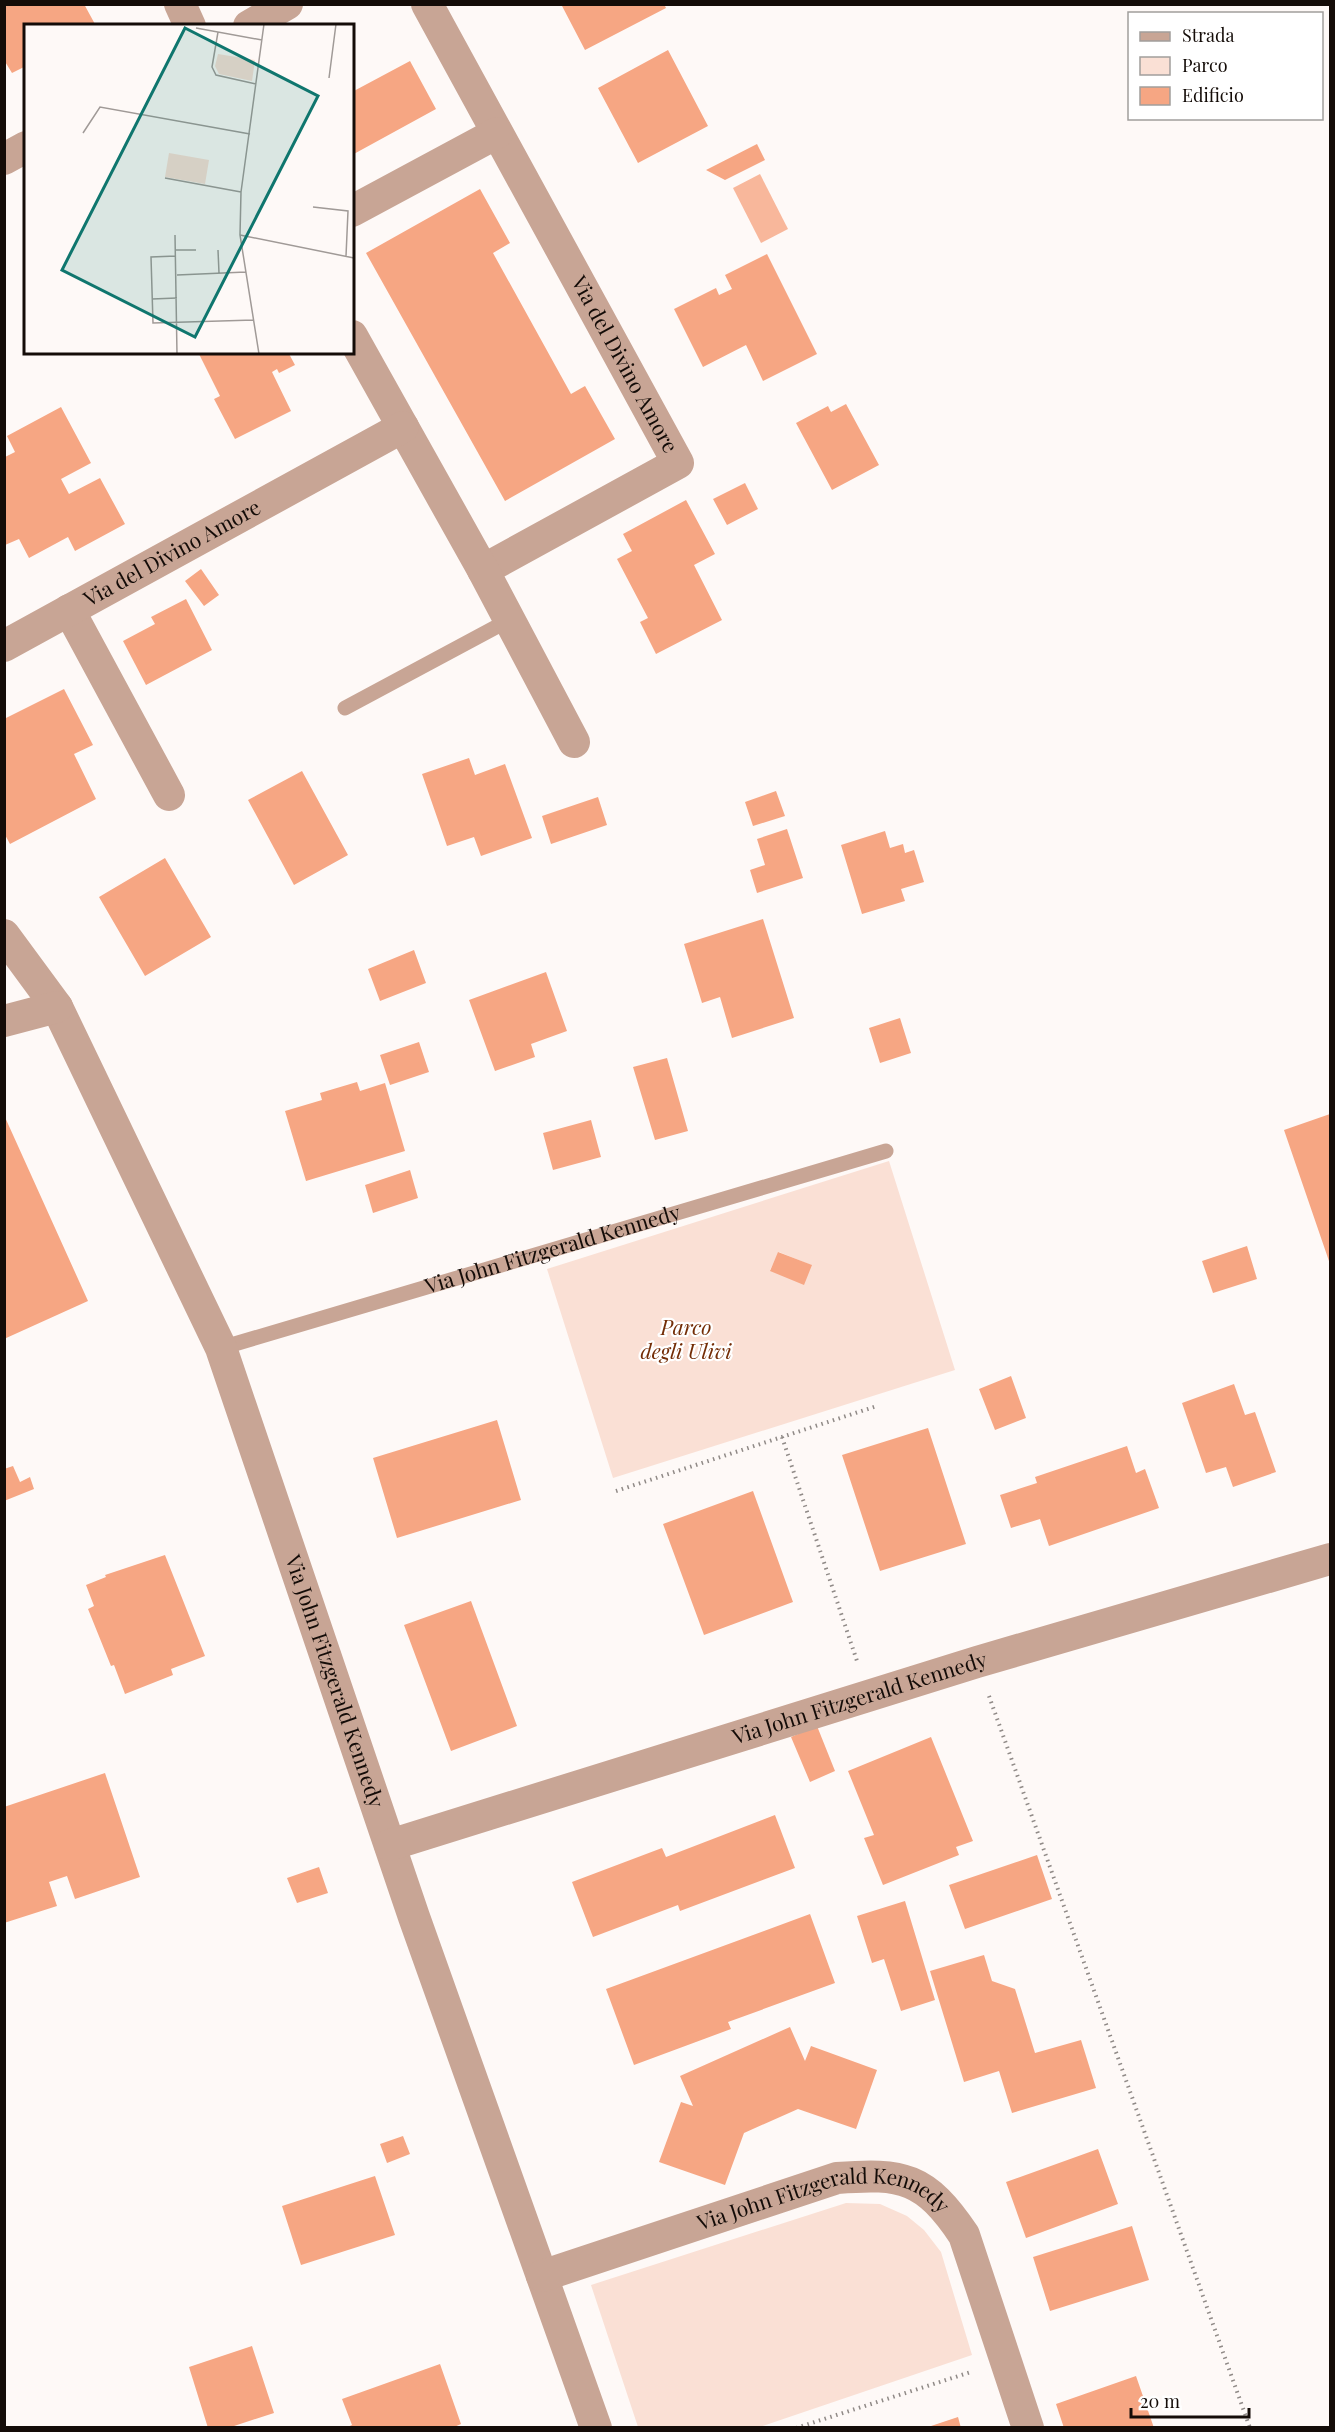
<svg xmlns="http://www.w3.org/2000/svg" width="1335" height="2432" font-family="'Playfair Display',serif">
<rect width="100%" height="100%" fill="#fef9f7"/>
<path fill="#fae0d5" fill-rule="evenodd" d="M889 1161 955 1370 613 1478 547 1269ZM779 1252 811 1265 770 1270Z
M846 2203 880 2204 907 2216 924 2230 941 2252 972 2355 760 2427H638L591 2285Z"/>
<path fill="#f8b79b" d="M760 174 788 229 761 243 733 188Z"/>
<path fill="#f6a683" d="M4 4H84L96 26H26V66L12 73 4 60Z
M561 4H664L666 8 585 50Z
M668 50 708 126 638 163 598 88Z
M410 61 436 109 352 155V92Z
M757 144 765 160 725 180 706 170Z
M480 189 510 243 493 253 571 394 585 386 615 439 505 501 366 253Z
M767 254 817 354 763 381 746 345 703 367 674 309 716 288 719 295 732 289 725 275Z
M198 352H288L295 365 279 373 277 369 272 372 291 411 235 439 214 399 220 396Z
M846 404 879 465 832 490 796 423 828 406 831 412Z
M61 407 91 463 61 479 69 494 100 478 125 524 75 551 68 537 29 558 19 539 5 545V457L15 452 7 436Z
M745 483 758 509 727 525 713 499Z
M686 500 715 554 694 565 722 620 656 654 640 622 648 618 617 559 632 551 623 534Z
M201 569 219 595 204 606 185 581Z
M186 599 212 650 146 685 123 641 155 624 151 617Z
M64 689 93 745 74 754 96 799 10 844 4 833V719Z
M469 758 475 775 505 764 532 838 481 856 474 837 447 846 422 774Z
M302 771 348 855 294 885 248 800Z
M776 791 785 816 753 826 745 802Z
M598 797 607 825 551 844 542 816Z
M787 829 803 878 757 893 750 870 765 865 757 839Z
M885 831 890 848 903 844 905 853 914 850 924 882 901 889 905 901 862 914 841 845Z
M165 858 211 937 145 976 99 897Z
M763 919 794 1018 732 1038 720 997 702 1003 684 944Z
M414 950 426 983 380 1001 368 969Z
M546 972 567 1031 531 1044 535 1057 495 1071 469 1000Z
M900 1018 911 1053 880 1063 869 1028Z
M419 1042 429 1072 390 1085 380 1055Z
M667 1058 688 1131 655 1140 633 1067Z
M357 1082 360 1091 385 1083 405 1151 306 1181 285 1111 322 1100 320 1093Z
M1330 1114V1264L1284 1130Z
M4 1115 88 1301 4 1339Z
M591 1120 601 1157 553 1170 543 1133Z
M410 1170 418 1198 373 1213 365 1185Z
M1247 1246 1257 1279 1213 1293 1202 1261Z
M778 1252 812 1265 804 1285 770 1271Z
M1011 1376 1026 1418 995 1430 979 1389Z
M1234 1384 1245 1415 1255 1412 1276 1472 1233 1487 1226 1467 1206 1473 1182 1403Z
M497 1420 521 1500 397 1538 373 1458Z
M928 1428 966 1544 880 1571 842 1455Z
M1127 1446 1136 1473 1145 1469 1159 1508 1049 1546 1040 1519 1011 1528 1000 1495 1037 1483 1035 1477Z
M13 1466 20 1482 30 1477 34 1489 4 1501V1469Z
M753 1491 793 1602 704 1635 663 1524Z
M165 1555 205 1656 171 1669 173 1675 125 1694 114 1665 111 1666 88 1609 94 1606 86 1585 106 1577 105 1575Z
M471 1601 517 1726 451 1751 404 1625Z
M817 1726 835 1771 810 1782 791 1737Z
M931 1737 973 1841 956 1847 959 1855 883 1885 864 1838 874 1835 848 1771Z
M105 1773 140 1877 75 1899 67 1876 49 1882 57 1906 4 1923V1807Z
M775 1815 795 1868 680 1911 678 1905 593 1937 572 1882 662 1848 666 1857Z
M1037 1855 1052 1899 965 1929 949 1885Z
M319 1867 328 1893 297 1903 287 1878Z
M905 1901 935 2000 901 2011 884 1959 872 1963 857 1916Z
M810 1914 835 1983 728 2022 731 2029 634 2065 606 1989Z
M984 1955 992 1981 1015 1989 1035 2053 1081 2040 1096 2088 1012 2113 999 2071 964 2082 930 1971Z
M790 2027 805 2061 811 2046 877 2070 856 2129 798 2109 744 2133 725 2185 659 2162 681 2102 693 2106 680 2076Z
M403 2136 410 2154 387 2163 380 2144Z
M1098 2149 1118 2204 1026 2238 1006 2182Z
M375 2176 395 2235 301 2265 282 2206Z
M1132 2226 1149 2280 1050 2311 1033 2257Z
M252 2346 274 2413 228 2428H208L189 2367Z
M440 2364 461 2424 452 2428H345L352 2425 342 2399Z
M1136 2376 1154 2428H1064L1056 2404Z
M958 2417 961 2428H928V2427Z"/>
<g fill="none" stroke-linecap="round" stroke-linejoin="round">
<path stroke="#908a87" stroke-width="4" stroke-dasharray="1.5 4.5" stroke-linecap="butt" d="M782 1437 857 1661
M616 1491 877 1406
M989 1696 1250 2428
M796 2428 971 2372"/>
<g stroke="#c8a595" stroke-width="15">
<path d="M345 708 509 620"/>
<path id="s1" d="M221 1348 886 1151"/>
</g>
<g stroke="#c8a595" stroke-width="32">
<path d="M180 4 190 26"/>
<path id="s2" d="M427 4 678 463 483 570"/>
<path d="M249 26 287 4"/>
<path d="M4 159 26 147"/>
<path d="M352 211 497 133"/>
<path d="M352 336 483 570 574 742"/>
<path d="M69 610 169 795"/>
<path id="s3" d="M4 646 403 427"/>
<path id="s4" d="M4 935 57 1007 221 1348 414 1917 596 2428"/>
<path d="M4 1021 57 1007"/>
<path id="s5" d="M390 1845 977 1662 1330 1559"/>
<path id="s6" d="M542 2276 837 2178C903 2173 925 2177 964 2235L1028 2428"/>
</g>
</g>
<g text-anchor="middle" stroke-width="4.5" stroke-linejoin="round" paint-order="stroke">
<g font-size="21" fill="#140c08" stroke="#fff">
<text dy="7" stroke="none"><textPath href="#s2" startOffset="411">Via del Divino Amore</textPath></text>
<text dy="7" stroke="none"><textPath href="#s3" startOffset="192">Via del Divino Amore</textPath></text>
<text dy="7" stroke="none"><textPath href="#s1" startOffset="346">Via John Fitzgerald Kennedy</textPath></text>
<text dy="7" stroke="none"><textPath href="#s4" startOffset="820">Via John Fitzgerald Kennedy</textPath></text>
<text dy="7" stroke="none"><textPath href="#s5" startOffset="492">Via John Fitzgerald Kennedy</textPath></text>
<text dy="7" stroke="none"><textPath href="#s6" startOffset="297">Via John Fitzgerald Kennedy</textPath></text>
</g>
<g font-size="21" font-style="italic" fill="#732d06" stroke="#fff">
<text x="686" y="1335">Parco<tspan x="686" dy="24">degli Ulivi</tspan></text>
</g>
</g>
<g transform="translate(24 24)">
<rect width="330" height="330" fill="#fef9f7"/>
<path d="M194 30 231 36 228 57 195 50 191 42ZM145 129 185 136 181 160 141 153Z" fill="#fae0d5"/>
<path fill="none" stroke="#a09a97" stroke-width="1.5" d="M172 4 238 16M194 8 188 43 192 51 232 60M305 54 312 0M59 109 76 83 226 110M141 154 217 168M289 183 324 187 322 232M151 211 153 330M216 211 330 234M152 226H172M194 226 195 249M152 232 127 233 129 299 230 296M153 251 222 248M128 275 153 274M235 330 216 211 217 168 240 0"/>
<path fill="#0f766e" fill-opacity="0.15" stroke="#0f766e" stroke-width="3" d="M161 4 294 72 171 313 38 246Z"/>
<rect width="330" height="330" fill="none" stroke="#140c08" stroke-width="3"/>
</g>
<rect width="1335" height="2432" fill="none" stroke="#140c08" stroke-width="12"/>
<rect x="1128" y="12" width="195" height="108" fill="#ffffff" stroke="#a19e9c" stroke-width="1.5"/>
<rect x="1140" y="32" width="30" height="9" fill="#c8a595" stroke="#a19e9c" stroke-width="1.5"/>
<text x="1182" y="42" font-size="18" fill="#140c08">Strada</text>
<rect x="1140" y="57" width="30" height="18" fill="#fae0d5" stroke="#a19e9c" stroke-width="1.5"/>
<text x="1182" y="72" font-size="18" fill="#140c08">Parco</text>
<rect x="1140" y="87" width="30" height="18" fill="#f6a683" stroke="#a19e9c" stroke-width="1.5"/>
<text x="1182" y="102" font-size="18" fill="#140c08">Edificio</text>
<path d="M1131 2408v9h118v-9" fill="none" stroke="#140c08" stroke-width="3"/>
<text x="1140" y="2408" font-size="18" fill="#140c08" stroke="#ffffff" stroke-width="4.5" paint-order="stroke">20 m</text>
</svg>
